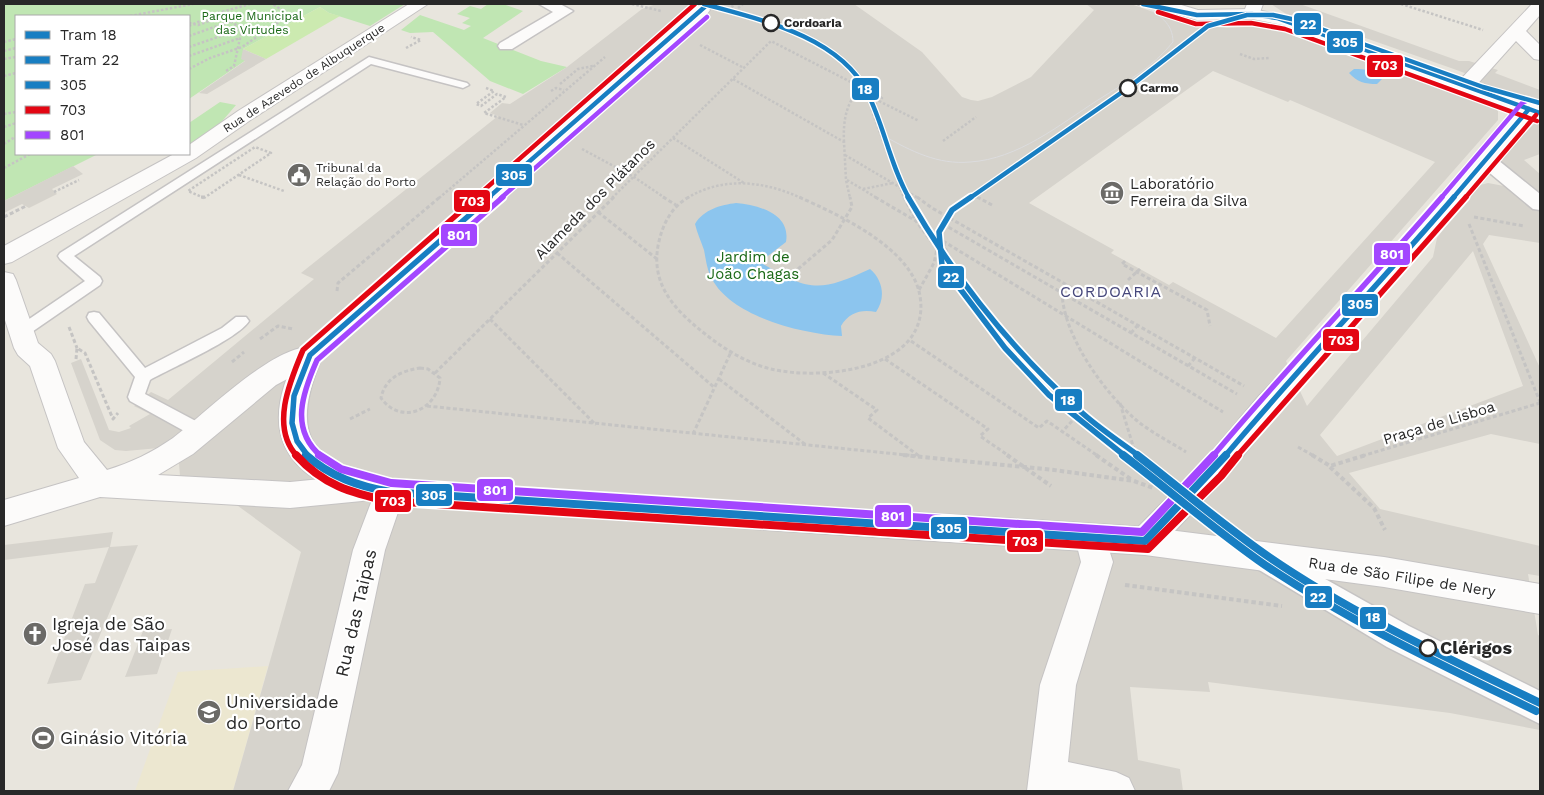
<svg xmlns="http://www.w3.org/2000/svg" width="1544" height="795" font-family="'Work Sans',sans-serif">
<rect width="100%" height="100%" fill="#e8e5dd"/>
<path fill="#ece7d0" d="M268 666 233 791H135L178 672Z"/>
<path fill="#c0e6b3" d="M4 4H405L370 26 329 13 320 7 243 49 246 60 189 99V16H16V154H98L4 201Z
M488 4H503L523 11 483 38 541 61 567 67 523 94 490 81 433 32 410 33 401 30 420 15 464 30 471 26 462 23 470 18 457 14 470 6 481 9Z
M220 102 236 105 218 126 189 146V123Z"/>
<path fill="#cceab0" d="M320 7 329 13 340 16 266 59 243 49Z"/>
<path fill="#d6d3cc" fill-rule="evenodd" d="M656 4H854L922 52 962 97 971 100 978 101 992 97 1031 77 1094 10 1086 4H1131L1184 23 1227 28 1262 26 1290 29 1480 98 1491 104 1498 111V120L1286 361 1307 406 1433 257 1437 238 1476 186 1488 183 1504 186 1519 193 1540 210V243L1489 235 1483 244 1540 368V444L1491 434 1349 473 1380 509 1540 546V576L1528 574 1538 635 1540 636V730L1450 713 1208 682 1210 692 1130 687 1138 760 1180 769 1183 791H233L301 552 208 484 190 482 180 476 179 463 159 448 126 451 115 450 100 440 71 363 81 359 109 430 119 432 131 428 129 426 150 414 134 406 151 392 168 400 314 279 301 273 498 116 490 113 502 103 510 104 567 67 642 9ZM1213 71 1288 102 1290 100 1435 162 1276 338 1173 282 1169 285 1111 253 1114 250 1029 203ZM1473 251 1523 386 1337 456 1320 435Z
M1271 4H1300L1459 61H1469L1498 70 1495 73 1540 90V106L1477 84 1481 79 1451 68 1354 34 1349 38 1301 21 1283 12Z
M243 49 266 59 207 94 199 93 245 61 241 59Z
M1535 123H1540V154L1524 160 1540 174V198L1514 178 1504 168 1502 161 1504 154Z
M73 166 83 174 52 189 57 194 29 208 22 204 4 213V201Z
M113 532 110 547 138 545 81 680 47 684 85 584 95 583 109 547 4 560V545Z
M172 629 157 674 125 677 143 631Z"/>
<path fill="#8cc5ee" d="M1354 69C1365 69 1374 70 1382 79L1377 84C1365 84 1357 82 1349 73Z
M736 203C759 205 791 214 786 242L760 262C808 291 819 293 870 269 883 280 886 298 876 312 862 309 849 312 841 326L842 336C803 334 732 317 712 279 707 270 706 260 704 250 701 241 697 233 695 224 704 209 721 205 736 203Z"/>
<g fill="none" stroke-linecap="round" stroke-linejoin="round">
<g stroke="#c5c3c3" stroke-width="3">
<path id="service" d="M1138 4H1156L1180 11 1175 14Z
M369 57 467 83 469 85 463 88 371 64 74 256 100 277 102 281 100 285 26 336H16L13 332 16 328 85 281 60 259 58 256 60 253Z
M94 312 99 313 145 368 222 328 236 317H246L249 321C238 339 171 368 150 380L145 394 207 427 209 432 207 437 201 439 195 437 130 401 128 397 135 377 89 321 87 317 89 313Z"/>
</g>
<g stroke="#c5c3c3" stroke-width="3">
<path id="pedestrian" d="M539 4H560L573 11 512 49H500L498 46 500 43 553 12Z
M1486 154 1493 156 1540 194V210L1533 209 1479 164 1476 160 1479 156Z
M1261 543 1409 626 1540 691V724L1387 647 1251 565 1247 556 1251 547Z"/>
</g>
<g stroke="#c5c3c3" stroke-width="2">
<path id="minor" d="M409 4H428L252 119 196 158 12 262 4 264V246L174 154H189V145L238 111Z
M1247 4H1263L1258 18H1246L1243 14Z
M1532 4H1540V15L1526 31 1540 45V60L1534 59 1516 41 1473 89H1459L1456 85 1459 81Z
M4 272 13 274 16 280 38 343 51 354 55 361 84 442 107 470C130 463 153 452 173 438 203 416 281 336 319 348L323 355 319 362 276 385 193 454 158 475 290 482 362 475 373 479 377 488 379 483 390 479 401 483 405 492 385 550 338 773 329 791H288L302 765 353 550 375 492 373 497 362 501 290 508 100 497 4 526V500L79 478 58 448 30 366 18 355 14 348 4 317Z
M1091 524 1102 528 1113 562 1076 685 1068 762 1116 772 1129 778 1135 791H1027L1040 685 1081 562 1075 538 1080 528Z"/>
</g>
<g stroke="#c5c3c3" stroke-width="2">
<path id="tertiary" d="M1153 4H1178L1198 10 1252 9 1293 17 1540 106V119L1533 117 1381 298 1278 413 1224 479 1156 551 1145 555 1134 551 1129 541 1134 531 1204 461 1258 397 1363 286 1516 111 1283 25 1252 19 1197 20 1155 8Z"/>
</g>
<g stroke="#c5c3c3" stroke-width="2">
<path id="secondary" d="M701 5 707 6 710 10 707 14 321 360C289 436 311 466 390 479L1145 527 1384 557 1540 584V614L1384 587 1145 555 390 505C295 488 248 442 301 348L695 6Z"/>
</g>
<path stroke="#c5c4c3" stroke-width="2.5" stroke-dasharray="2.5 2" stroke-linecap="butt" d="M632 4 661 11
M1401 4 1483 30
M738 8 743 4
M728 10 735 4
M130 16 193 4
M189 23 198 25 223 16 242 29 234 66 226 71
M189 26 218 13 250 4
M189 36 231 21
M4 42 16 39
M700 45 744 68
M189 47 241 29
M406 48 421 40 411 37
M4 51 16 48
M1240 54 1254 59 1269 58
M189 56 240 38
M4 59 16 57
M189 69 210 58 242 47 289 15 273 4
M4 76 16 73
M733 79 844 142 846 180 850 198
M560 84 578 69 593 66
M486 88 494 91 476 104 481 106 497 94 506 97 484 113 523 125
M551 91 556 88 564 90
M879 101 919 121
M4 114 16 112
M4 127 16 123
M673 138 744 183
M943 141 976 117
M844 142C843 120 846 103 861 87
M4 144 15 137
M582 149 634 177 665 198
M845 155 918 198
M4 168 30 154
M239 175 284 191
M847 180 877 198
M863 189 893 183
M54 192 79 180
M204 198 188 191 255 147 271 153 204 198
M439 198 605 57
M612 198 771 41 882 98 871 108 904 198
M687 198C724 176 764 181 801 198
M970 198 974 195 979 198"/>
<path stroke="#c5c4c3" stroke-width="3" stroke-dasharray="4 2.5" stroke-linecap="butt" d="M201 197H206
M663 197 676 205
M689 197C671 207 662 225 658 246 652 280 669 303 693 324 715 343 742 362 771 369 821 381 932 370 920 296 912 248 839 215 799 197
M875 197 916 221 937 249 934 263 919 290
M904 197 916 221
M917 197 932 208 1244 386
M972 197C961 205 943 215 942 230 939 274 1049 380 1082 410L1062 432
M977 197 994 206
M598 212 657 259
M4 217 26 206
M1474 217 1524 226
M943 224 1237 394
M1469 224 1540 402
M943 241 1223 412
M557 253 715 388
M1125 261 1122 264 1207 310 1210 326
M798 269 832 240 852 207 850 197
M1128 280 1140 269
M337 291 338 283 440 197
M1062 292C1063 335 1103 391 1135 419 1150 432 1169 441 1186 452
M490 319 596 425
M69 327 77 348
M1131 333 1138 325
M260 339 278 326 293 329
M911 341 1039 428 1047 421 1098 456
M76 359 77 348 85 353 113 419 118 413
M885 359 988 429 980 436 1009 456
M232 362 244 352
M1188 366 1195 358
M420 368 428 369 440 378C438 410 401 426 381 398 385 378 401 371 420 368Z
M435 373 614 197
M823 373 877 410 868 418 919 456
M719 379 806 445
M1120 403 1134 449
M427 406 916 456
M1082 410 1141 456
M350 419 370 409
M693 434 731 352
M1298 447 1314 456
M1362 456 1540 403"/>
<path stroke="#c5c4c3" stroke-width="4" stroke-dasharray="4.5 3" stroke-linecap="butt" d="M903 455 1054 470 1134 481 1153 488
M1007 455 1051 486
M1096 455 1132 480
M1139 455 1166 476
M1312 455 1330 466 1366 455
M1330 467 1374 508 1385 530
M1125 585 1282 606"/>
<use href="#service" fill="#fcfbfa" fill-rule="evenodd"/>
<use href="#pedestrian" fill="#fcfbfa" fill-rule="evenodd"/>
<use href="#minor" fill="#fcfbfa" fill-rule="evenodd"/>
<use href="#tertiary" fill="#fcfbfa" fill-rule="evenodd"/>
<use href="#secondary" fill="#fcfbfa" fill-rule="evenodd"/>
<path stroke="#dcdcde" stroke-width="1" d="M1159 11 1194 21 1248 24
M884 136C911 151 938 165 970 162 1018 159 1059 125 1098 100 1125 83 1153 67 1173 42 1173 23 1159 15 1144 6"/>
<g stroke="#fff" stroke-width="7">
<path id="bus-1-far2" d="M1143 4 1197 15 1252 14 1277 18 1540 113
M488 198 708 4
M1453 198 1529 109"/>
</g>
<g stroke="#fff" stroke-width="9">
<path id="bus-1-far1" d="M308 456 297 441 292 423 294 396 310 355 490 197
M1225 456C1299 368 1379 284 1454 197"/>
</g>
<g stroke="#fff" stroke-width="11">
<path id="bus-1" d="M306 455C331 477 358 486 390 492L1145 541 1226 455"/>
</g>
<g stroke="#fff" stroke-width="7">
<path id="bus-2-far2" d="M1158 12 1196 24 1251 23 1285 29 1537 121
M475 198 695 4
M1465 198 1536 115"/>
</g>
<g stroke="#fff" stroke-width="9">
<path id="bus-2-far1" d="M297 456C270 427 290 381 303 350L477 197
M1237 456 1466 197"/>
</g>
<g stroke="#fff" stroke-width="11">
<path id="bus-2" d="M296 455C323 485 351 493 389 501L1148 549 1221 476 1238 455"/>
</g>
<g stroke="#fff" stroke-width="7">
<path id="bus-3-far2" d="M501 198 707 17
M1441 198 1522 103 1529 100 1540 104"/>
</g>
<g stroke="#fff" stroke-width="9">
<path id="bus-3-far1" d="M321 456C289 429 303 392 317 360L503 197
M1213 456C1287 368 1367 284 1442 197"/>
</g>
<g stroke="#fff" stroke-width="11">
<path id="bus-3" d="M319 455 341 469 391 483 1142 532 1214 455"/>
</g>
<use href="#bus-1-far2" stroke="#187ec2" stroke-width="4.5"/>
<use href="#bus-1-far1" stroke="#187ec2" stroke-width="5.5"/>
<use href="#bus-1" stroke="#187ec2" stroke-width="8"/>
<use href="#bus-2-far2" stroke="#e30613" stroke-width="4.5"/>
<use href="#bus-2-far1" stroke="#e30613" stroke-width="5.5"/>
<use href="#bus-2" stroke="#e30613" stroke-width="8"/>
<use href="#bus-3-far2" stroke="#a347ff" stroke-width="4.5"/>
<use href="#bus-3-far1" stroke="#a347ff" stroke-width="5.5"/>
<use href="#bus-3" stroke="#a347ff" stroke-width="8"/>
<g stroke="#fff" stroke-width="7">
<path id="tram-1-far2" d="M704 4C758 19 839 36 867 92 884 125 890 165 909 198"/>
</g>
<g stroke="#fff" stroke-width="9">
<path id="tram-1-far1" d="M908 197C953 275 1011 349 1079 410 1097 427 1119 441 1139 456"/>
</g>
<g stroke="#fff" stroke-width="11">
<path id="tram-1" d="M1137 455C1181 489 1224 526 1269 557 1352 614 1450 659 1540 703"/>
</g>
<g stroke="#fff" stroke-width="7">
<path id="tram-2-far2" d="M970 198 1128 88 1208 26 1247 15H1273L1296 20 1483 87 1540 103"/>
</g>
<g stroke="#fff" stroke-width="9">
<path id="tram-2-far1" d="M971 197 952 210 939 232 942 265 1005 348 1049 395 1125 456"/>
</g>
<g stroke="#fff" stroke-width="11">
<path id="tram-2" d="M1123 455C1170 491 1216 531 1265 565 1350 622 1444 666 1536 711"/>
</g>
<use href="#tram-1-far2" stroke="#187ec2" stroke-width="4.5"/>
<use href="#tram-1-far1" stroke="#187ec2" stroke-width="5.5"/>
<use href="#tram-1" stroke="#187ec2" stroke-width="8"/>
<use href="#tram-2-far2" stroke="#187ec2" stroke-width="4.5"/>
<use href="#tram-2-far1" stroke="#187ec2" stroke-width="5.5"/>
<use href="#tram-2" stroke="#187ec2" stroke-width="8"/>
</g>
<defs>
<g id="civic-disc" transform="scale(1.25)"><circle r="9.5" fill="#6b6a67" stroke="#fff"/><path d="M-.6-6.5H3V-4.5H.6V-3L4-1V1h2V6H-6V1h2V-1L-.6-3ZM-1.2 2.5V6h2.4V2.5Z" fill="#fff"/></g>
<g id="museum-disc" transform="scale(1.25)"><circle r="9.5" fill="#6b6a67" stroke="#fff"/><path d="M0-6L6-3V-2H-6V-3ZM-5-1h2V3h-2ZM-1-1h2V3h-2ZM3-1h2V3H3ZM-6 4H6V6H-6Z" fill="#fff"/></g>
<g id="church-disc" transform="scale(1.25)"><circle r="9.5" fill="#6b6a67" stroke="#fff"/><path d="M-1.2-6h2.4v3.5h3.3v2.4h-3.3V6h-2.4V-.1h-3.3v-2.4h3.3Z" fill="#fff"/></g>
<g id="university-disc" transform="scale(1.25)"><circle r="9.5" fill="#6b6a67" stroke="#fff"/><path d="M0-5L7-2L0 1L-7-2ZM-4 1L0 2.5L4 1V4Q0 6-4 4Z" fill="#fff"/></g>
<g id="stadium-disc" transform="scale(1.25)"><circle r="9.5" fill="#6b6a67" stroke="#fff"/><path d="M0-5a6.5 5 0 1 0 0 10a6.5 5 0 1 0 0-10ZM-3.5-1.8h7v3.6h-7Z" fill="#fff"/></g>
</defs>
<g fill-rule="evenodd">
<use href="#civic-disc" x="299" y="175"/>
<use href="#museum-disc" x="1112" y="193"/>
<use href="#church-disc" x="35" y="634"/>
<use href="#university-disc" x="209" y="712"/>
<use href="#stadium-disc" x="43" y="738"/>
</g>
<g fill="#fff" stroke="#282828" stroke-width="2.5">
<circle cx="771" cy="23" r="8"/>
<circle cx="1128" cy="88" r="8"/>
<circle cx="1428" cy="648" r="8"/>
</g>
<g text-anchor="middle" stroke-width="4.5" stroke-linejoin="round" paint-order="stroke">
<g font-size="12" fill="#196815" stroke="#fff">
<text x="252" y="20">Parque Municipal<tspan x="252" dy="14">das Virtudes</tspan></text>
</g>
<g font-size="12" font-weight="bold" fill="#282828" stroke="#fff" text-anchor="start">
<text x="784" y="27">Cordoaria</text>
<text x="1140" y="92">Carmo</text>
</g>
<g font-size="12" fill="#282828" stroke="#fff">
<text transform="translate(304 78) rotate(-33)" y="4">Rua de Azevedo de Albuquerque</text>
</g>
<g font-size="12" fill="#282828" stroke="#fff" text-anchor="start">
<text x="316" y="172">Tribunal da<tspan x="316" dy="14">Relação do Porto</tspan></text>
</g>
<g font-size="15" fill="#282828" stroke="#fff" text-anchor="start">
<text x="1130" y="189">Laboratório<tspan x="1130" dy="17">Ferreira da Silva</tspan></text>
</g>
<g font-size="15" fill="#282828" stroke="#fff">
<text transform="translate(595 199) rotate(-45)" y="5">Alameda dos Plátanos</text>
<text transform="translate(1439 423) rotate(-17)" y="5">Praça de Lisboa</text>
<text transform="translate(1402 577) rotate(9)" y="5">Rua de São Filipe de Nery</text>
</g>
<g font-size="15" fill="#196815" stroke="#fff">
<text x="753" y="262">Jardim de<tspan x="753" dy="17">João Chagas</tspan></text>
</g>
<g font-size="16" letter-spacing="1" fill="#46477b" stroke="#fff">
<text x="1111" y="297">CORDOARIA</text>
</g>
<g font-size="18" fill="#282828" stroke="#fff">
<text transform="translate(356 613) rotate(-77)" y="6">Rua das Taipas</text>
</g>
<g font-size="18" fill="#282828" stroke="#fff" text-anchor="start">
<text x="52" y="630">Igreja de São<tspan x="52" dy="21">José das Taipas</tspan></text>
<text x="226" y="708">Universidade<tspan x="226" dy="21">do Porto</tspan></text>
<text x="60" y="744">Ginásio Vitória</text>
</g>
<g font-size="18" font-weight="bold" fill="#282828" stroke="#fff" text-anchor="start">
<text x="1440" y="654">Clérigos</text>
</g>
</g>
<g stroke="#fff" stroke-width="2">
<rect x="1293" y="12" width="29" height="24" rx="5" fill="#187ec2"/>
<rect x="1326" y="30" width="38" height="24" rx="5" fill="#187ec2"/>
<rect x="1366" y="54" width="38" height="24" rx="5" fill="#e30613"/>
<rect x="851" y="77" width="29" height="24" rx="5" fill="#187ec2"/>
<rect x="495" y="163" width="38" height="24" rx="5" fill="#187ec2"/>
<rect x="453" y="189" width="38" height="24" rx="5" fill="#e30613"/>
<rect x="440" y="223" width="38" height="24" rx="5" fill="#a347ff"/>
<rect x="1373" y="242" width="38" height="24" rx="5" fill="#a347ff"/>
<rect x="937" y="265" width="28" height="24" rx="5" fill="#187ec2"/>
<rect x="1341" y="293" width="38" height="24" rx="5" fill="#187ec2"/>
<rect x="1322" y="328" width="38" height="24" rx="5" fill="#e30613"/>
<rect x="1054" y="388" width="29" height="24" rx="5" fill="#187ec2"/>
<rect x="476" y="478" width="38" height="24" rx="5" fill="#a347ff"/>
<rect x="415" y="483" width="38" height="24" rx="5" fill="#187ec2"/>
<rect x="374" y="489" width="38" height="24" rx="5" fill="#e30613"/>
<rect x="874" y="504" width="38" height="24" rx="5" fill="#a347ff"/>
<rect x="930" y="516" width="38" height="24" rx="5" fill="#187ec2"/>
<rect x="1006" y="529" width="38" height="24" rx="5" fill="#e30613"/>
<rect x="1304" y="585" width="29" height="24" rx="5" fill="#187ec2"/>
<rect x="1359" y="606" width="28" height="24" rx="5" fill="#187ec2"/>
</g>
<g font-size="14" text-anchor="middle" font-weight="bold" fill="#fff">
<text x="1308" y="29">22</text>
<text x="1345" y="47">305</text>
<text x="1385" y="70">703</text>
<text x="865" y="94">18</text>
<text x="514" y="180">305</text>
<text x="472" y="206">703</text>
<text x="459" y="240">801</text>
<text x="1392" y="259">801</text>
<text x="951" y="282">22</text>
<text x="1360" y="309">305</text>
<text x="1341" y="345">703</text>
<text x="1068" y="405">18</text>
<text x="495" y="495">801</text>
<text x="434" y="500">305</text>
<text x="393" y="506">703</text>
<text x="893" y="521">801</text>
<text x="949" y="533">305</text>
<text x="1025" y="546">703</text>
<text x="1318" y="602">22</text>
<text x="1373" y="622">18</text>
</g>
<rect width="1544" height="795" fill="none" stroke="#282828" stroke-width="10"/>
<rect x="15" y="15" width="175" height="140" fill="#ffffff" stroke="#a9a9a9"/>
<rect x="25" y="31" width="25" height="8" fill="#187ec2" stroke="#a9a9a9"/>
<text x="60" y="40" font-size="15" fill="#282828">Tram 18</text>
<rect x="25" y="56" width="25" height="8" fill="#187ec2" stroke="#a9a9a9"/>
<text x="60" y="65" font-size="15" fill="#282828">Tram 22</text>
<rect x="25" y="81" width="25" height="8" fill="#187ec2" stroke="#a9a9a9"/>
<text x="60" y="90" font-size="15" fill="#282828">305</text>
<rect x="25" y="106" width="25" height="8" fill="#e30613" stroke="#a9a9a9"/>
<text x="60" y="115" font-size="15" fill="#282828">703</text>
<rect x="25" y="131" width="25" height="8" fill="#a347ff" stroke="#a9a9a9"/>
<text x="60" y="140" font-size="15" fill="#282828">801</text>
</svg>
